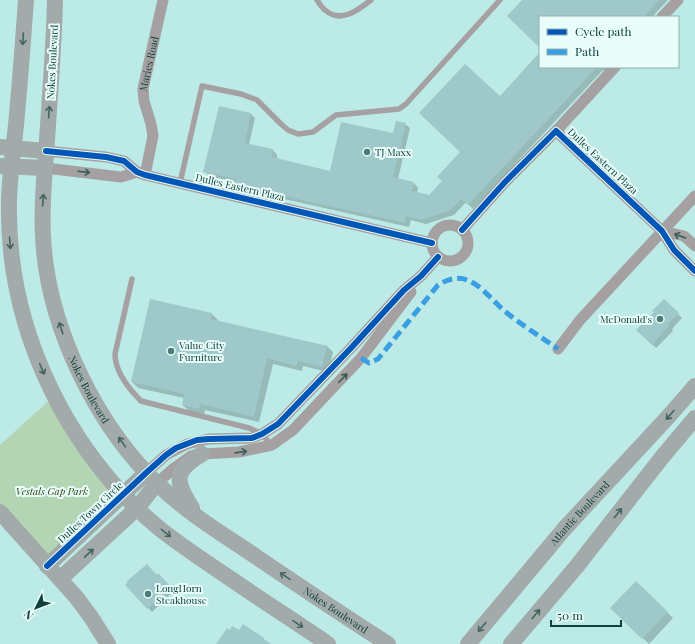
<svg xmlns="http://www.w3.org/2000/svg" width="695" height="644" font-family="'Playfair Display',serif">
<rect width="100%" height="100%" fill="#bceae6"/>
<path fill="#b3d5b4" d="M54 396 124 494 47 566 0 512V445Z"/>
<path fill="#0003" d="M524 0H668L652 17H540V47Z
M540 54V67H613L607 74 603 70 473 209 466 202 454 215 426 224 411 220 409 227 240 189 236 184V182L209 176 205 171 220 107 251 114 255 118 249 145 273 150 277 155V159L331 172 394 134 405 124 410 128 398 179 413 183 418 187 417 193 429 196 443 181 462 152 500 97Z
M664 300 682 318 672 329 673 331 656 348 638 330 655 312Z
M212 314 218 320 217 322 327 346 333 352 328 372 303 366 302 371 273 364 259 422 205 410 204 415 189 411 183 405 184 398 138 388 132 382Z
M158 575 174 591 152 612 127 585 130 582Z
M636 582 673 618 649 644 611 608Z"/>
<path fill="#9ec8c9" d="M522 0H659L644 17H540V48L507 16Z
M540 52V67H597L468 205 461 199 449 211 421 220 406 216 405 223 234 185 236 179 203 172 219 106 251 113 245 143 273 149 272 157 330 171 341 122 393 133 396 121 406 123 393 177 414 182 412 191 429 195 442 181 437 177 460 152 419 113 465 64 500 96Z
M150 299 212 313 211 319 327 346 322 367 298 361 296 366 267 358 254 417 200 404 199 409 182 405 184 394 131 382Z
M664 299 679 313 668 324 669 326 652 345 636 330 654 312 652 311Z
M147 564 157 575 158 573 171 587 147 609 125 585 128 582 127 581Z
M636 581 668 612 642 639 610 608Z
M243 624 264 638V639L271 644H216L227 628 230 630 232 626 239 630Z"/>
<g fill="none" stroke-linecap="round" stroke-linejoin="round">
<path stroke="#a5a0a1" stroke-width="5.5" d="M317 0C319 3 322 8 325 10 341 24 358 10 371 0
M180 183 202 86 241 94 257 100 281 124 288 130 298 134 313 132 336 115 399 109 406 104 500 0
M132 279 115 354C115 372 129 389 141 401L249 428 262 434 271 445"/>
<g stroke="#a5a0a1" stroke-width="11">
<path d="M662 17 678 0"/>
<path d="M556 131 615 67"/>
<path d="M46 151 106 157 124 161 137 172 145 175 432 243"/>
<path d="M45 168 121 177 137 172"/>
<path id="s1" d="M145 175 153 136 151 124 144 101 143 89 163 0"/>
<circle cx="450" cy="243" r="18"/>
<path d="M462 230 505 182 556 131 662 231 674 250 695 271"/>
<path d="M662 231 684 236 695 246"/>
<path d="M558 349 580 320 695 196"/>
<path d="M147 472 166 455 187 444 209 439 252 438 262 434 278 424 351 348 404 290 421 276 438 257"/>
<path d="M157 483 173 469 191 456 202 454 239 452 272 445 293 430 361 358 411 292"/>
</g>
<g stroke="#a2aaaa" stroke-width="16">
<path d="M26 0C23 42 20 83 16 125 13 155 8 184 9 214 10 334 68 453 160 529 183 547 207 563 231 579 263 601 296 622 328 644"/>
<path id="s2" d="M55 0C54 47 50 93 47 140 45 171 41 204 43 236 47 326 97 429 164 490 192 516 226 536 258 558 301 587 344 616 388 644"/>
<path d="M0 147 46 151"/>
<path d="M0 166 45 168"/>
<path d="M192 508C175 481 173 471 202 454"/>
<path d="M0 512 76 597 91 617 108 644"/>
<path d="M47 566 147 472"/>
<path d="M60 579 137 508 157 483"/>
<path id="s3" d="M468 644 565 528 668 417 695 386"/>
<path d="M511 644 577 566 663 456 695 418"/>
</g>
<path stroke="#3a9ee2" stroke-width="5" stroke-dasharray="10 5" stroke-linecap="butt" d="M361 358 369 363 378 359 438 285C446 280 457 276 467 280 483 286 494 303 507 313 523 326 541 337 558 349"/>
<g stroke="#e9fdfa" stroke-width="8">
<path id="cycleway" d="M46 151 106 157 124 161 137 172 145 175 432 243
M462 230 505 182 556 131 662 231 674 250 695 271
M47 566 147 472 166 455 176 448 197 440 209 439 252 438 262 434 278 424 351 348 404 290 421 276 438 257"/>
</g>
<use href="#cycleway" stroke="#0057b8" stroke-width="6"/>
</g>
<defs><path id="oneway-shaft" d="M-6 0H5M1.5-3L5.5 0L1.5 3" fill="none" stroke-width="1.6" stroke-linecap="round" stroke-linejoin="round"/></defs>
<g stroke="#426562">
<use href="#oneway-shaft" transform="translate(23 39) rotate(93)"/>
<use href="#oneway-shaft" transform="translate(49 112) rotate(-86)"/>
<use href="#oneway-shaft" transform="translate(43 200) rotate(-86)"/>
<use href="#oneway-shaft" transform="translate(10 243) rotate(85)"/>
<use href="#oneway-shaft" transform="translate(61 328) rotate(-108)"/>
<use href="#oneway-shaft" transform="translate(42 369) rotate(67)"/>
<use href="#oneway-shaft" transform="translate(670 415) rotate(131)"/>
<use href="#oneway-shaft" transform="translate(122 442) rotate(-126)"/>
<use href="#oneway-shaft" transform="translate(618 513) rotate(-52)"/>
<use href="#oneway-shaft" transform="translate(166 533) rotate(38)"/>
<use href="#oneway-shaft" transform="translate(89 553) rotate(-43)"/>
<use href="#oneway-shaft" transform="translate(285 576) rotate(-146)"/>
<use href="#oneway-shaft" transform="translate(536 614) rotate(-50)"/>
<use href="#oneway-shaft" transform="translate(298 624) rotate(34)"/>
<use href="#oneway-shaft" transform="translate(482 627) rotate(130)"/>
</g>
<g stroke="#3b5d5a">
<use href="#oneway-shaft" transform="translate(84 172) rotate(7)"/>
<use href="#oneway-shaft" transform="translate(680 236) rotate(-160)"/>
<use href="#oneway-shaft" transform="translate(343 378) rotate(-46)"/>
<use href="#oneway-shaft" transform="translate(241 452) rotate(-8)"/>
</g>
<g fill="#4b7c78" stroke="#e9fdfa" stroke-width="1.5">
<circle cx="367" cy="152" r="4"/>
<circle cx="660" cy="319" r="4"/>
<circle cx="171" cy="351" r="4"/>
<circle cx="148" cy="594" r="4"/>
</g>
<g text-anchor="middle" stroke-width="4" stroke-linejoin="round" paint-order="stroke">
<g font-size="10" fill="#0e403c" stroke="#e9fdfa">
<text transform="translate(52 62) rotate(-87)" y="4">Nokes Boulevard</text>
<text dy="4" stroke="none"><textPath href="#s1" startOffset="114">Maries Road</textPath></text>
<text transform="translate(603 161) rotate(43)" y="4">Dulles Eastern Plaza</text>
<text transform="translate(240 187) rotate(13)" y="4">Dulles Eastern Plaza</text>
<text dy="4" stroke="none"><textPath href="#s2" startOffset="398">Nokes Boulevard</textPath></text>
<text transform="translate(90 512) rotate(-43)" y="4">Dulles Town Circle</text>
<text dy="4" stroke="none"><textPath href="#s3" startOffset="172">Atlantic Boulevard</textPath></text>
<text dy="4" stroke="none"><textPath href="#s2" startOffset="734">Nokes Boulevard</textPath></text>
</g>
<g font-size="10" fill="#0e403c" stroke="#e9fdfa" text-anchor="start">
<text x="375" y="156">TJ Maxx</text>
<text x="652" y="323" text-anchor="end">McDonald's</text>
<text x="179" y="349">Value City<tspan x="179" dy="12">Furniture</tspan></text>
<text x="156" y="592">LongHorn<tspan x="156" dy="12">Steakhouse</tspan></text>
</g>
<g font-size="10" font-style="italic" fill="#2e4307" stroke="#e9fdfa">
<text x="52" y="495">Vestals Gap Park</text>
</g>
</g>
<rect x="539" y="16" width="140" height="52" fill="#e9fdfa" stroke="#91b1ae"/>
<rect x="547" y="29" width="20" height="6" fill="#0057b8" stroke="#91b1ae"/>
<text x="575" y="36" font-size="12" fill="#0e403c">Cycle path</text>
<rect x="547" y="49" width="20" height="6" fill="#3a9ee2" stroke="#91b1ae"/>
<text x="575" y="56" font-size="12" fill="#0e403c">Path</text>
<g transform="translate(36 608) rotate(227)" stroke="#e9fdfa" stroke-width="3" paint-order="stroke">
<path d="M0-3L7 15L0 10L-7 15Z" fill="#0e403c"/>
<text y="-6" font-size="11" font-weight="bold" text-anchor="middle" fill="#0e403c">N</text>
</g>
<path d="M551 620v6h70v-6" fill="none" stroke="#0e403c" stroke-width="2"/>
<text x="557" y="620" font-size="12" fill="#0e403c" stroke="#e9fdfa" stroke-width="3" paint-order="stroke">50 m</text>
</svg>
